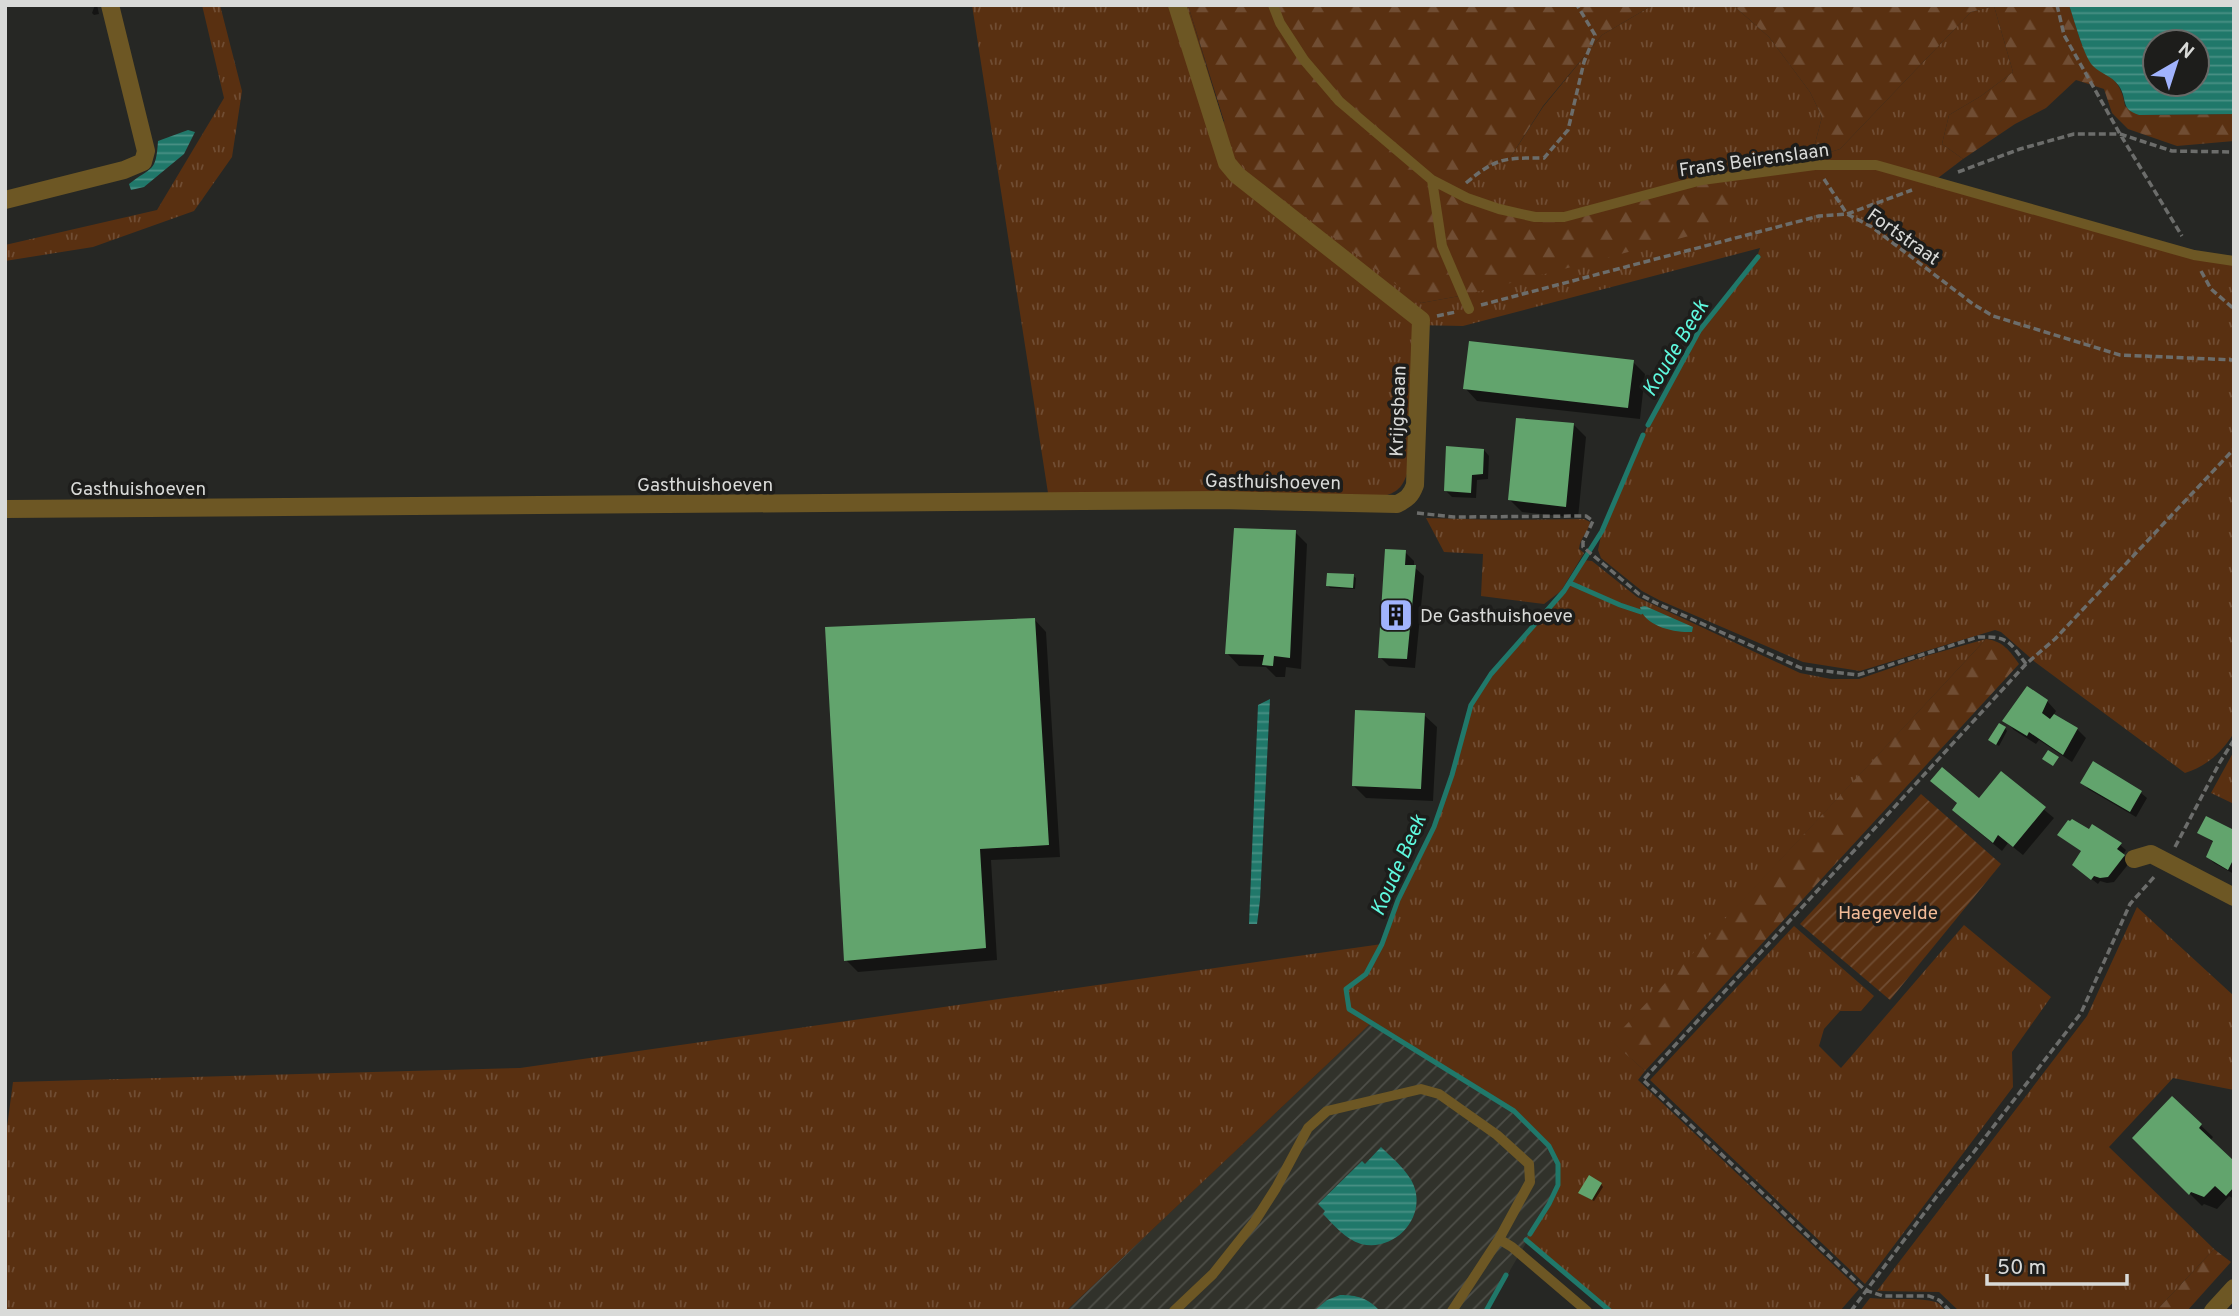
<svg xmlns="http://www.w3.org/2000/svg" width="2239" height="1316" font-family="Overpass,sans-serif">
<defs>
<pattern id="industrial-furrows" width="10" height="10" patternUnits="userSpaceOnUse" patternTransform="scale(1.75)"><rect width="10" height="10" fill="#31322b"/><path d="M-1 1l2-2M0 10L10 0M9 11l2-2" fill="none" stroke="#4e4f49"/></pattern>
<pattern id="grass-tufts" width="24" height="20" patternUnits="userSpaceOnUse" patternTransform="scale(1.75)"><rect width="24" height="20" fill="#593011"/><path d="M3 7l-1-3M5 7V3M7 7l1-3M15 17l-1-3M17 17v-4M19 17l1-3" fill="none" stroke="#704d33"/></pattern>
<pattern id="forest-firs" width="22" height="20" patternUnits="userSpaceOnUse" patternTransform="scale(1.75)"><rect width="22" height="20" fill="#593011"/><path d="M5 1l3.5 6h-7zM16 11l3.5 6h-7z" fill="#704d33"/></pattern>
<pattern id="garden-furrows" width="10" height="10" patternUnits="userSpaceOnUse" patternTransform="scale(1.75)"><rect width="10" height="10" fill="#593011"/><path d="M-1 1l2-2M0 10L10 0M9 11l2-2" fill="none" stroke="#704d33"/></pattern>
<pattern id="water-rules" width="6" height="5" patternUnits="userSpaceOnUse" patternTransform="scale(1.75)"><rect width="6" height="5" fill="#20786a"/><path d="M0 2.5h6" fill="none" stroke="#4a9185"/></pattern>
</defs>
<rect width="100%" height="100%" fill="#262724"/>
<path fill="url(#industrial-furrows)" d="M1371 1023 1514 1111 1549 1146 1558 1164V1185L1549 1204 1486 1311H1066Z"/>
<path fill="url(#grass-tufts)" d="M202 5H220L242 91 232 157 194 211 93 247 5 261V245L157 210 224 98Z
M972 5H1188L1223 121 1421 303 1465 295 1550 218 1456 193 1487 166 1510 158 1543 107 1602 35 1653 5H1733L1769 37 1810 92 1822 117 1813 151 1818 156 1840 149 1971 12 1994 6 2013 72 1981 96 1949 115 1942 144 1963 159 1934 181 2234 261V733C2221 753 2207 766 2185 773L2035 662 2001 632 1995 630 1860 671 1803 662 1659 600 1642 591 1601 558 1598 550 1602 531 1634 454 1659 403 1699 331 1754 266 1760 248 1463 326 1413 325 1408 470C1404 485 1399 492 1384 496L1048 493Z
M1426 518 1503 520 1584 519 1590 522C1589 532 1580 537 1579 549L1584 553 1561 591 1544 604 1481 596 1483 554 1444 552Z
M1583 560 1592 561 1637 597 1800 673 1831 679H1859L1929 655 1986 639 1612 1041 1645 1071 1638 1080 1859 1289 1840 1311H1610L1526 1240 1549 1204 1558 1185V1164L1549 1146 1514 1111 1371 1023 1066 1311H5V1142L13 1082 520 1068 1382 944 1398 900 1434 827 1452 775 1471 705 1491 674 1564 591Z
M2234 751V804L2211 793Z
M2137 907 2234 996V1090L2173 1078 2109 1147 2214 1249 2156 1311H1959L1939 1292 1877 1291 2087 1016Z
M1964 925 2051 997 2012 1052 2013 1087 1865 1284 1650 1080 1794 926 1874 996 1861 1011H1840L1824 1029 1819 1046 1841 1068Z
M1870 1298C1886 1300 1927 1297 1938 1303 1941 1305 1943 1308 1946 1311H1860Z"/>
<path fill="url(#forest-firs)" d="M1188 5H1653L1602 35 1543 106 1510 158 1487 166 1457 193 1550 218 1718 178C1741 196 1738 200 1727 226L1465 295 1421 303 1253 177 1241 163 1233 150Z
M1733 5H2069C2076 24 2080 46 2092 64 2095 69 2100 70 2105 73 2118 81 2123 92 2125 106L2139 115 2234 114V141L2177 146 2128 129 2112 113 2104 89 2076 80 2046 108 2015 124 1963 159 1942 144 1949 115 1981 96 2013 72 1994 6 1971 12 1840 149 1818 156 1813 151 1822 117 1810 92 1769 37Z
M1986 639C2003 641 2010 651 2019 664L1645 1071 1611 1041Z
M2214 1249 2231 1262 2187 1311H2156Z"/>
<path fill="url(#garden-furrows)" d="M1921 794 2001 864 1890 1000 1800 924Z"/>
<path fill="url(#water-rules)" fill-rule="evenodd" d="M2069 5H2234V114L2139 115C2120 109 2128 100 2119 86 2111 75 2101 74 2093 66 2084 57 2074 19 2069 5ZM2155 42H2197V84H2155Z
M188 130 195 132 184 154 144 187 131 190 129 184C152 166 156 173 158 141Z
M1645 606 1693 627 1692 632C1674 633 1644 626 1640 607Z
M1270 699 1260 900 1257 924H1249L1258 705Z
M1381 1147C1393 1159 1410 1172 1415 1189 1424 1221 1393 1252 1361 1244 1345 1239 1334 1225 1323 1214L1325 1211 1318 1204 1362 1161 1365 1164Z
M1340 1295C1357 1295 1368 1298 1380 1311H1314L1327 1300Z"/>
<path fill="#0007" d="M95 5H97L99 14 94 15 92 13Z
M1633 362 1645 374 1640 419 1477 401 1465 388Z
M1574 425 1586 437 1578 518 1522 512 1510 500Z
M1484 450 1489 456 1488 479 1477 480 1476 498 1452 497 1446 491Z
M1295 532 1307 544 1301 669 1286 667 1285 677H1276L1266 667 1239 666 1227 653Z
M1405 552 1414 561V567L1424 576 1415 668 1389 666 1380 657Z
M1353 576 1356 578 1355 589 1330 588 1328 586Z
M1034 619 1046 632 1060 857 991 860 997 960 858 972 846 960Z
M2047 701 2056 711 2053 716 2077 729 2086 738 2072 762 2039 740 2036 744 2014 730 2005 721Z
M1424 715 1437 727 1433 801 1366 798 1354 786Z
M2005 728 2007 731 1999 746 1993 742Z
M2094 764 2141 793 2147 798 2136 817 2088 789 2083 783Z
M2001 774 2054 818 2023 855 2008 843 2002 851 1963 819 1959 804 1980 801Z
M2199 832H2234V874L2214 863 2208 857 2214 843Z
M2120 845 2126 850 2123 855 2130 862 2114 882 2107 883 2100 881 2098 884 2080 870Z
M2172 1098 2213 1137 2210 1141 2234 1163V1199L2229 1196 2217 1209 2204 1204 2202 1206 2134 1138Z
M1601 1184 1603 1187 1594 1201 1583 1195Z"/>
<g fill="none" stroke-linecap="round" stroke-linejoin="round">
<path stroke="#20786a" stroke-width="5" d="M1648 425 1699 331 1758 257
M1570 583 1620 605 1641 612
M1530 1234 1549 1204 1558 1185V1164L1549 1146 1514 1111 1349 1009 1346 989 1366 974 1382 944 1398 900 1434 827 1452 775 1471 705 1491 674 1564 591 1602 531 1643 435
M1526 1240 1610 1311
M1486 1311 1506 1275"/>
</g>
<path fill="#62a46d" d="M1469 341 1634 360 1628 408 1463 389Z
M1516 418 1574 423 1566 507 1508 500Z
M1446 446 1484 449 1483 474 1472 475 1471 493 1444 491Z
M1234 528 1296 530 1290 658 1274 656 1273 666 1262 665 1264 655 1225 654Z
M1385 549 1406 550 1405 565H1416L1407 659 1378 658Z
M1327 573 1354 574 1353 588 1326 586Z
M1035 618 1049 845 980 849 986 948 844 961 825 627Z
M2027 686 2048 700 2042 713 2050 719 2054 714 2078 728 2063 755 2029 732 2027 736 2002 721Z
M1355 710 1425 713 1421 789 1352 786Z
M1999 723 2006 727 1996 745 1988 740Z
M2048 750 2059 757 2053 766 2042 759Z
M2093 761 2142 791 2130 812 2080 783Z
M1942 767 1979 798 2001 771 2046 807 2013 847 1998 835 1993 843 1952 810 1957 803 1930 781Z
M2206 816 2234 830V858L2228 870 2206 857 2213 841 2197 833Z
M2072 819 2089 829 2092 824 2122 843 2117 849 2125 855 2108 877 2100 878 2094 876 2091 880 2072 865 2081 851 2057 835 2068 820 2070 821Z
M2172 1096 2202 1124 2199 1128 2234 1161V1187L2226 1196 2215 1186 2204 1197 2191 1192 2189 1195 2132 1138Z
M1589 1175 1602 1183 1592 1200 1578 1193Z"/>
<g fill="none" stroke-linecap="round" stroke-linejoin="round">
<path stroke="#6c6d6b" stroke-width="3.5" stroke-dasharray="7 3.5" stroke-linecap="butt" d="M2057 5 2064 35 2120 134 2182 236
M1958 172 2020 149 2074 134H2120L2172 151 2234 152
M1824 179 1847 214 1912 190
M1466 183C1497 157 1505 158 1544 158L1568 130 1584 62 1595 35 1577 5
M2201 271 2211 289 2234 309
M1481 305 1819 216 1847 214 1872 227 1973 304 1993 316 2120 355 2234 360
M1437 316 1456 312
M1417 513 1454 517 1586 516 1593 521 1583 542V547L1639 594 1656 603 1801 668 1858 675 1978 637C2008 636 2009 641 2026 664
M2175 847 2220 762 2234 740
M1851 1311 1937 1196 1973 1153 2081 1013 2130 904 2155 876
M1950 1311 1939 1300 1929 1296H1883L1865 1290 1643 1080 2026 664 2055 639 2234 449"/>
<path stroke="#6d5724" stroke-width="10" d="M1273 5 1280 23 1304 60 1339 101 1432 180 1467 198 1499 209 1535 217H1564L1702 180 1815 165H1876L2194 255 2234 261
M1432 180 1442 246 1469 309
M1499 1239 1512 1247 1587 1311
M1174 1311 1213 1274 1255 1221 1276 1188 1308 1128 1327 1111 1421 1089 1439 1094 1497 1135 1529 1164 1530 1182 1499 1239 1452 1311"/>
<path stroke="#6d5724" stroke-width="18" d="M5 200 124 170 143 162 146 151 110 5
M5 509 1219 500 1397 504C1407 499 1411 496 1415 485L1421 320 1237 175 1227 163 1177 5
M2134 859 2151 854 2234 897"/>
<path stroke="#6d5724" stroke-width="18" d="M2213 1311 2234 1288"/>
</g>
<defs>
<g id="building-square" transform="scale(1.75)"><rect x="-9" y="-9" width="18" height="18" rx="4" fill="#a1b3fd" stroke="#1d1d1b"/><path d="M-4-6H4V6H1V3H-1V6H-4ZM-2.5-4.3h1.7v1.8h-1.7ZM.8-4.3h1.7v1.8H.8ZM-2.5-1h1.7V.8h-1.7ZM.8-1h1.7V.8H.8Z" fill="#111"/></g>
</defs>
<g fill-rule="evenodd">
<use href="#building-square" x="1396" y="615"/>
</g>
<g text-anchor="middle" stroke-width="7" stroke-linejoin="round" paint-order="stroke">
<g font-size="19" fill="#d9dad8" stroke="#1d1d1b">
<text transform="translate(1754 159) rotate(-8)" y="7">Frans Beirenslaan</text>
<text transform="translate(1904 236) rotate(35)" y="7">Fortstraat</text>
<text transform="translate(1397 411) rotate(-88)" y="7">Krijgsbaan</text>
<text transform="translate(1273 481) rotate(1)" y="7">Gasthuishoeven</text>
<text x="705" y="491">Gasthuishoeven</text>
<text x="138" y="495">Gasthuishoeven</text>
</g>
<g font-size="19" fill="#d9dad8" stroke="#1d1d1b" text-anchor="start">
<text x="1420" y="622">De Gasthuishoeve</text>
</g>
<g font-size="19" fill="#f3bb97" stroke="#1d1d1b">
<text x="1888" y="919">Haegevelde</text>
</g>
<g font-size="21" font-style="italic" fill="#5ef8de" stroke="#1d1d1b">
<text transform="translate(1675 348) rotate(-59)" y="7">Koude Beek</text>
<text transform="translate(1398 865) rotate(-66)" y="7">Koude Beek</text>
</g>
</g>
<rect width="2239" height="1316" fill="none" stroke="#d9dad8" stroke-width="14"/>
<g transform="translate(2176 63) rotate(39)"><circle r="33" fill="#1d1d1b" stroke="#686967" stroke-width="2"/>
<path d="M0-5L12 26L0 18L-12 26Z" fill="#a1b3fd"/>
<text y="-10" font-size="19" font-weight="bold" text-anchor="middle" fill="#d9dad8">N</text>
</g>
<path d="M1987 1274v10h140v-10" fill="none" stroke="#d9dad8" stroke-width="3.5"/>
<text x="1997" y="1274" font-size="21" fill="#d9dad8" stroke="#1d1d1b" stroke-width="5" paint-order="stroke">50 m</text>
</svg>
